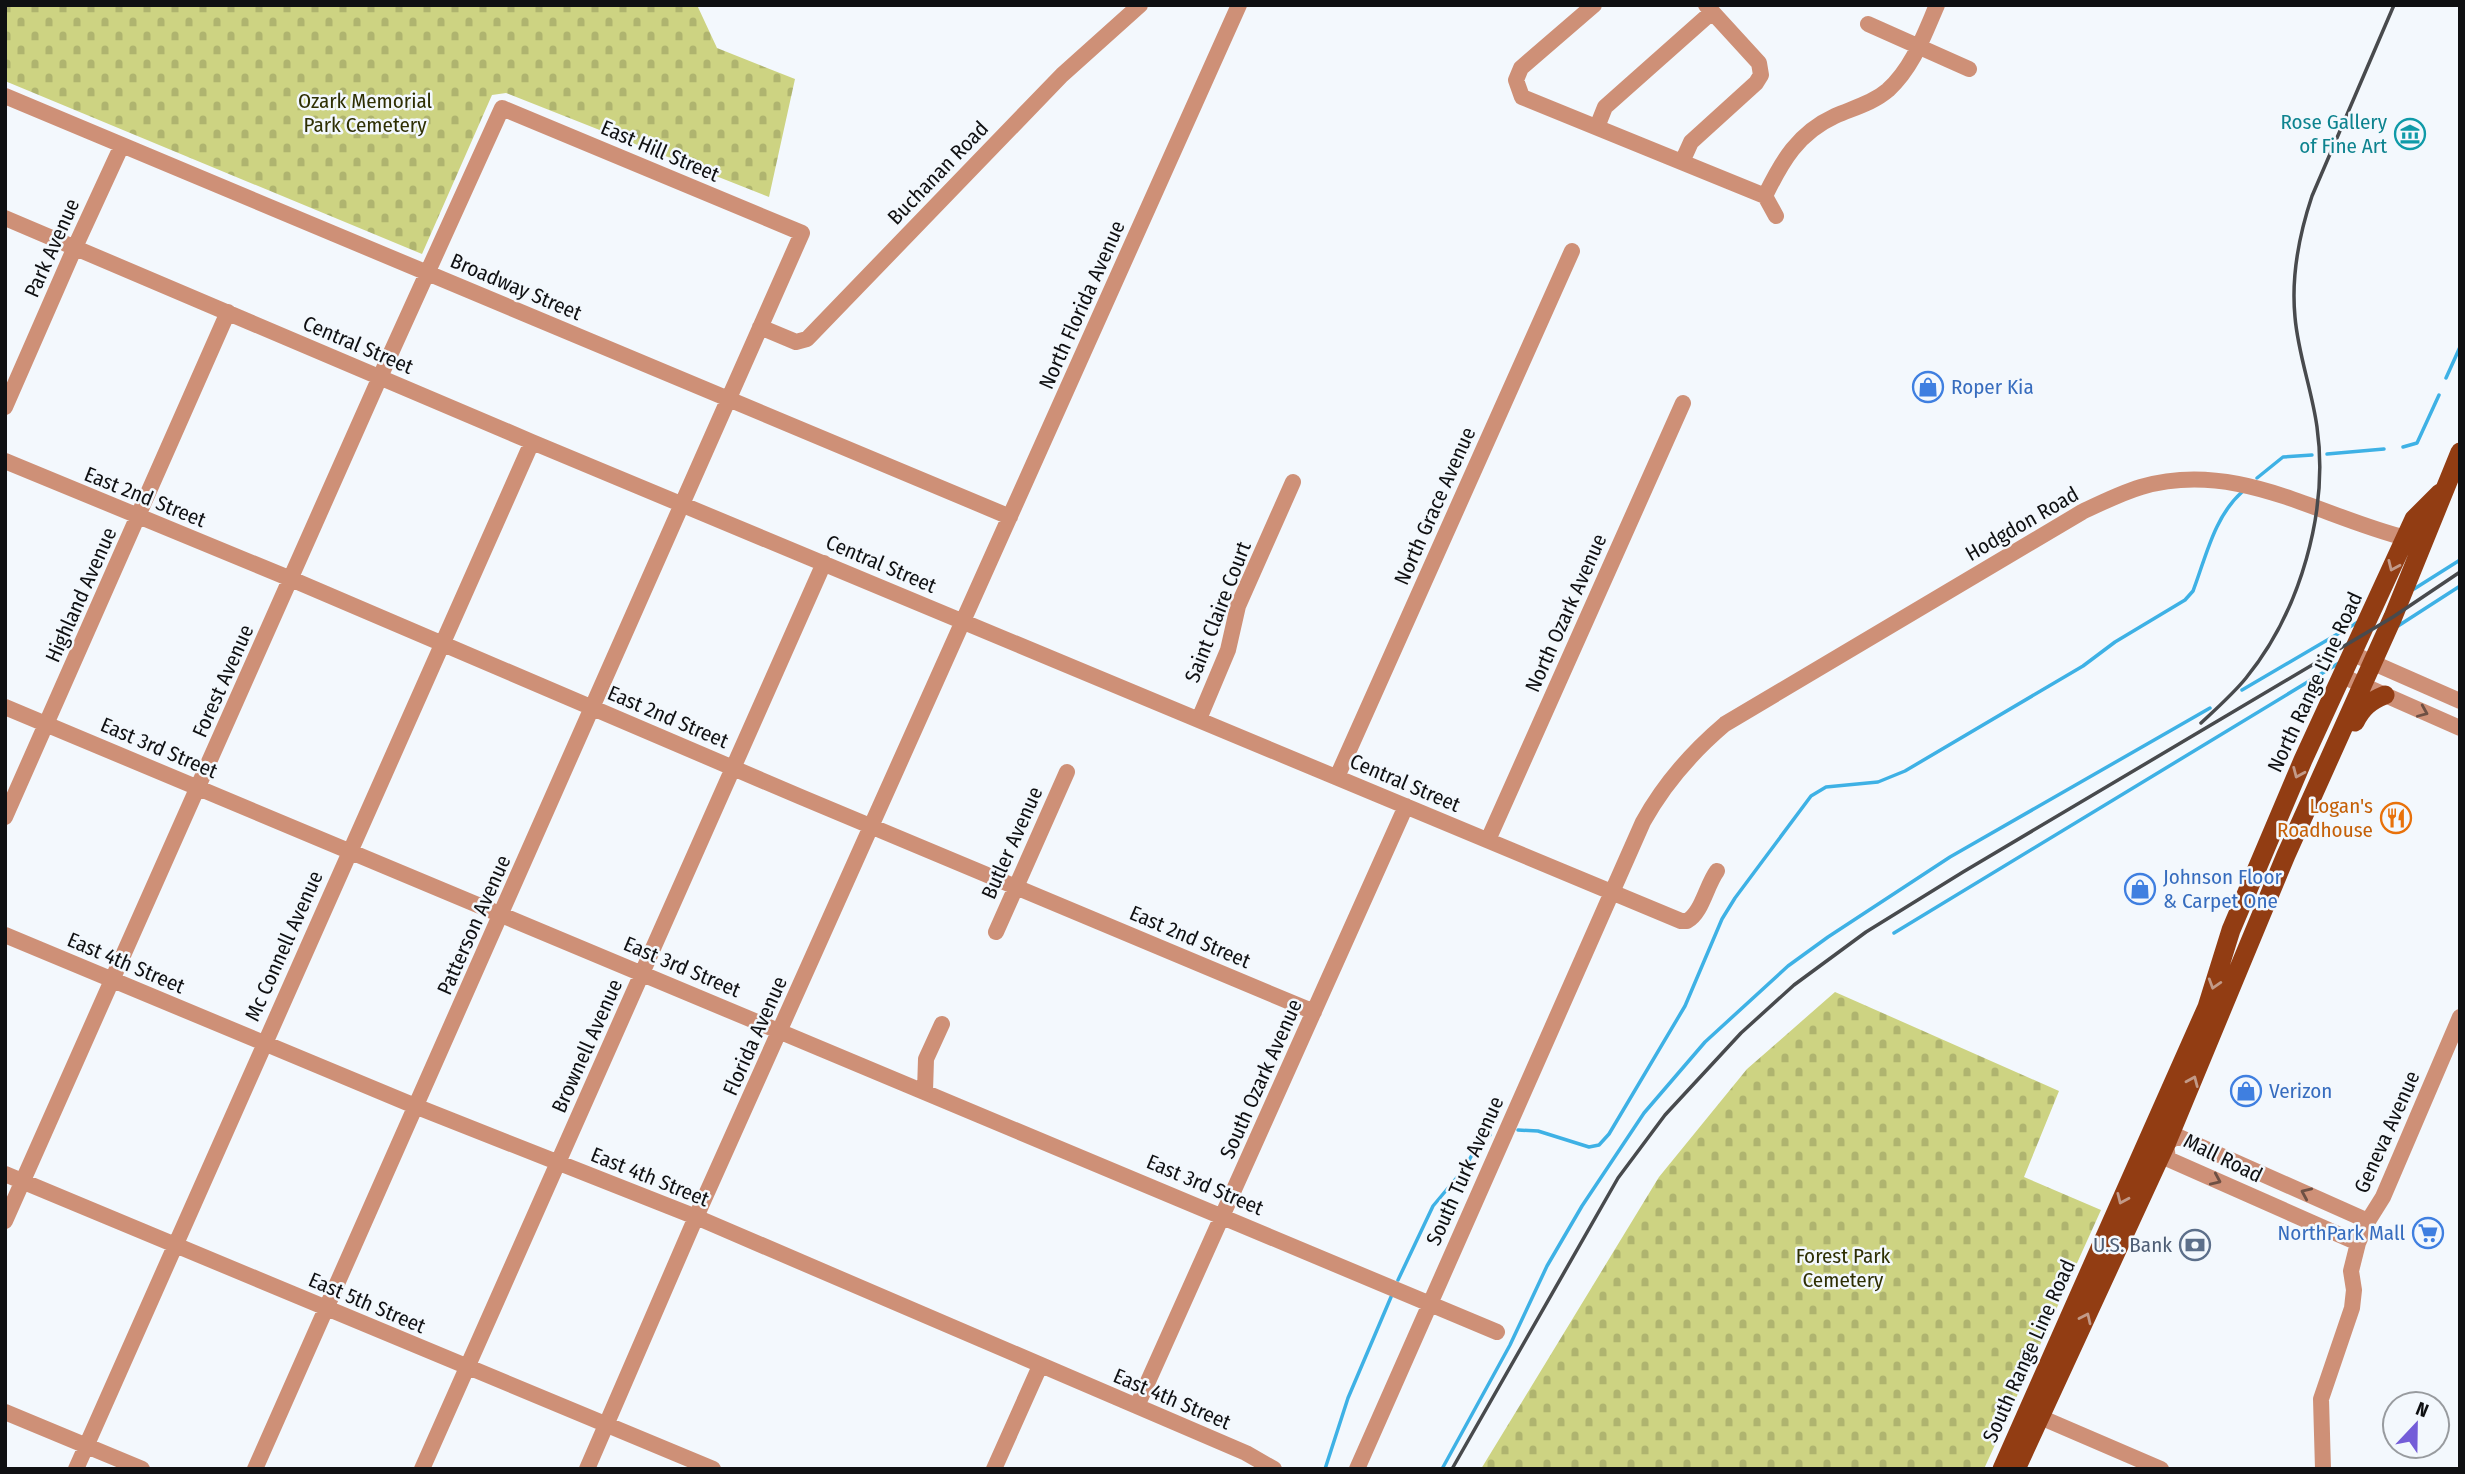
<svg xmlns="http://www.w3.org/2000/svg" width="2465" height="1474" font-family="'Fira Sans Condensed',sans-serif">
<defs>
<pattern id="cemetery-stones" width="16" height="16" patternUnits="userSpaceOnUse" patternTransform="scale(1.75)"><rect width="16" height="16" fill="#cdd382"/><path d="M2 7V4a2 2 0 0 1 4 0v3zM10 15v-3a2 2 0 0 1 4 0v3z" fill="#afb46f"/></pattern>
</defs>
<rect width="100%" height="100%" fill="#f3f8fd"/>
<path fill="url(#cemetery-stones)" d="M5 5H697L717 48 795 79 769 197 506 93 492 95 422 254 5 81Z
M1835 992 2059 1091 2024 1177 2101 1210 1984 1469H1481L1659 1177 1747 1069Z"/>
<g fill="none" stroke-linecap="round" stroke-linejoin="round">
<path stroke="#3eb1e5" stroke-width="3.5" d="M2446 378 2460 347
M2403 447 2417 443 2439 395
M2327 454 2384 449
M2257 478 2283 457 2312 455
M2414 589 2460 560
M2398 626 2460 586
M2242 690 2358 622
M1894 933 2339 663
M1518 1130 1538 1131 1589 1147 1599 1145 1609 1134 1685 1006 1722 919 1735 898 1811 796 1826 787 1878 782 1905 771 2083 666 2115 642 2185 600 2193 591C2206 557 2214 517 2242 492
M1398 1280 1433 1206 1464 1169 1481 1139 1490 1135
M1325 1469 1348 1398 1391 1297
M1442 1469 1510 1345 1547 1266 1582 1206 1644 1113 1705 1042 1788 966 1828 937 1950 857 2210 708"/>
<path stroke="#ce9077" stroke-width="16" d="M1594 5 1521 68 1516 80 1522 97 1765 196
M1868 24 1969 69
M5 96 1010 517
M1597 127 1605 107 1712 12
M1682 162 1691 142 1756 83 1761 75 1759 63 1706 5
M1776 216 1765 196C1782 161 1798 133 1835 116 1853 108 1873 103 1888 90 1913 67 1924 35 1937 5
M5 218 532 442 1681 921H1687C1702 913 1706 886 1717 871
M760 327 796 342 807 339 1062 75 1140 5
M5 407 75 247 122 145
M5 461 291 579 801 797 1314 1012
M2353 654 2460 701
M2342 676 2460 728
M5 707 1497 1332
M1199 719 1228 650 1238 606 1293 482
M1337 777 1572 251
M5 817 228 312
M1488 840 1683 403
M996 932 1067 772
M5 935 415 1106 696 1217 1246 1453 1274 1469
M925 1091 926 1059 942 1024
M5 1174 713 1469
M5 1221 380 377 502 108 802 233 255 1469
M2358 1243 2168 1159 2166 1144 2177 1136 2368 1221
M1137 1406 1406 806
M5 1412 142 1469
M2040 1417 2161 1469
M76 1469 532 442
M422 1469 824 563
M587 1469 696 1217 1239 5
M994 1469 1040 1366
M1357 1469 1643 822C1664 784 1692 752 1725 724L2082 512C2101 503 2121 493 2141 487 2236 459 2318 516 2406 538
M2323 1469 2321 1399 2352 1308 2354 1290 2351 1271 2358 1243 2368 1221 2383 1197 2460 1017"/>
<path stroke="#923d13" stroke-width="19" d="M2355 722C2362 708 2370 701 2385 695
M2002 1469 2207 1007 2231 930 2303 760 2414 519 2440 493
M2016 1469 2166 1144 2286 855 2393 617 2460 452"/>
<path stroke="#484a4d" stroke-width="3.5" d="M2201 723C2216 709 2233 694 2246 678 2300 612 2329 511 2317 427 2312 390 2298 354 2295 317 2291 276 2299 235 2312 196L2394 5
M1452 1469 1618 1178 1665 1115 1741 1033 1794 985 1866 932 1963 872 2393 617 2460 572"/>
</g>
<defs><path id="oneway-chevron" d="M-2-3.5L2.5 0L-2 3.5" fill="none" stroke-width="1.6" stroke-linecap="round" stroke-linejoin="round" transform="scale(1.75)"/></defs>
<g stroke="#c29a88">
<use href="#oneway-chevron" transform="translate(2393 566) rotate(114)"/>
<use href="#oneway-chevron" transform="translate(2298 773) rotate(113)"/>
<use href="#oneway-chevron" transform="translate(2214 984) rotate(107)"/>
<use href="#oneway-chevron" transform="translate(2193 1081) rotate(-67)"/>
<use href="#oneway-chevron" transform="translate(2122 1199) rotate(114)"/>
<use href="#oneway-chevron" transform="translate(2086 1318) rotate(-65)"/>
</g>
<g stroke="#6e5044">
<use href="#oneway-chevron" transform="translate(2423 712) rotate(23)"/>
<use href="#oneway-chevron" transform="translate(2216 1180) rotate(24)"/>
<use href="#oneway-chevron" transform="translate(2306 1193) rotate(-156)"/>
</g>
<defs>
<g id="museum-ring" transform="scale(1.575)"><circle r="9.5" fill="#f3f8fd" stroke="#0f9aa8" stroke-width="1.5"/><path d="M0-6L6-3V-2H-6V-3ZM-5-1h2V3h-2ZM-1-1h2V3h-2ZM3-1h2V3H3ZM-6 4H6V6H-6Z" fill="#0f9aa8"/></g>
<g id="shop-ring" transform="scale(1.575)"><circle r="9.5" fill="#f3f8fd" stroke="#3f7fe0" stroke-width="1.5"/><path d="M-5-2.5h2.3a2.7 3.5 0 0 1 5.4 0H5L5.5 6h-11ZM-1.5-2.5h3a1.5 2.3 0 0 0-3 0Z" fill="#3f7fe0"/></g>
<g id="restaurant-ring" transform="scale(1.575)"><circle r="9.5" fill="#f3f8fd" stroke="#e8710a" stroke-width="1.5"/><path d="M-5-6h1v4h1v-4h1v4h1v-4h1v5L-1.5 .5V6h-2V.5L-5-1ZM5-6V6H3V1.5H1.5Q1.5-4 5-6Z" fill="#e8710a"/></g>
<g id="supermarket-ring" transform="scale(1.575)"><circle r="9.5" fill="#f3f8fd" stroke="#3f7fe0" stroke-width="1.5"/><path d="M-6-5.5h2.5l.6 2H6L4.5 2H-2.5L-4.4-4H-6ZM-1.5 3.2a1.3 1.3 0 1 0 .1 0ZM3 3.2a1.3 1.3 0 1 0 .1 0Z" fill="#3f7fe0"/></g>
<g id="bank-ring" transform="scale(1.575)"><circle r="9.5" fill="#f3f8fd" stroke="#5c6f8a" stroke-width="1.5"/><path d="M-6-4H6V4H-6ZM0-2.3a2.3 2.3 0 1 0 0 4.6a2.3 2.3 0 1 0 0-4.6Z" fill="#5c6f8a"/></g>
</defs>
<g fill-rule="evenodd">
<use href="#museum-ring" x="2410" y="134"/>
<use href="#shop-ring" x="1928" y="387"/>
<use href="#restaurant-ring" x="2396" y="818"/>
<use href="#shop-ring" x="2140" y="889"/>
<use href="#shop-ring" x="2246" y="1091"/>
<use href="#supermarket-ring" x="2428" y="1233"/>
<use href="#bank-ring" x="2195" y="1245"/>
</g>
<g text-anchor="middle" stroke-width="5" stroke-linejoin="round" paint-order="stroke">
<g font-size="21" fill="#2e2f03" stroke="#f3f8fd">
<text x="365" y="108">Ozark Memorial<tspan x="365" dy="24">Park Cemetery</tspan></text>
<text x="1843" y="1263">Forest Park<tspan x="1843" dy="24">Cemetery</tspan></text>
</g>
<g font-size="21" fill="#0d838f" stroke="#f3f8fd" text-anchor="end">
<text x="2387" y="129">Rose Gallery<tspan x="2387" dy="24">of Fine Art</tspan></text>
</g>
<g font-size="21" fill="#0f1012" stroke="#f3f8fd">
<text transform="translate(660 151) rotate(23)" y="7">East Hill Street</text>
<text transform="translate(938 173) rotate(-46)" y="7">Buchanan Road</text>
<text transform="translate(52 248) rotate(-66)" y="7">Park Avenue</text>
<text transform="translate(516 287) rotate(23)" y="7">Broadway Street</text>
<text transform="translate(1082 305) rotate(-66)" y="7">North Florida Avenue</text>
<text transform="translate(358 345) rotate(23)" y="7">Central Street</text>
<text transform="translate(145 497) rotate(22)" y="7">East 2nd Street</text>
<text transform="translate(1435 506) rotate(-66)" y="7">North Grace Avenue</text>
<text transform="translate(2022 524) rotate(-30)" y="7">Hodgdon Road</text>
<text transform="translate(881 564) rotate(23)" y="7">Central Street</text>
<text transform="translate(81 595) rotate(-66)" y="7">Highland Avenue</text>
<text transform="translate(1218 612) rotate(-69)" y="7">Saint Claire Court</text>
<text transform="translate(1566 613) rotate(-66)" y="7">North Ozark Avenue</text>
<text transform="translate(223 681) rotate(-66)" y="7">Forest Avenue</text>
<text transform="translate(2315 682) rotate(-65)" y="7">North Range Line Road</text>
<text transform="translate(668 717) rotate(23)" y="7">East 2nd Street</text>
<text transform="translate(159 748) rotate(23)" y="7">East 3rd Street</text>
<text transform="translate(1405 783) rotate(23)" y="7">Central Street</text>
<text transform="translate(1012 843) rotate(-66)" y="7">Butler Avenue</text>
<text transform="translate(474 925) rotate(-66)" y="7">Patterson Avenue</text>
<text transform="translate(1190 937) rotate(23)" y="7">East 2nd Street</text>
<text transform="translate(284 946) rotate(-66)" y="7">Mc Connell Avenue</text>
<text transform="translate(126 963) rotate(23)" y="7">East 4th Street</text>
<text transform="translate(682 967) rotate(23)" y="7">East 3rd Street</text>
<text transform="translate(755 1036) rotate(-66)" y="7">Florida Avenue</text>
<text transform="translate(587 1046) rotate(-66)" y="7">Brownell Avenue</text>
<text transform="translate(1261 1079) rotate(-66)" y="7">South Ozark Avenue</text>
<text transform="translate(2387 1132) rotate(-66)" y="7">Geneva Avenue</text>
<text transform="translate(2223 1158) rotate(26)" y="7">Mall Road</text>
<text transform="translate(1465 1171) rotate(-66)" y="7">South Turk Avenue</text>
<text transform="translate(650 1177) rotate(22)" y="7">East 4th Street</text>
<text transform="translate(1205 1185) rotate(23)" y="7">East 3rd Street</text>
<text transform="translate(367 1303) rotate(23)" y="7">East 5th Street</text>
<text transform="translate(2029 1351) rotate(-66)" y="7">South Range Line Road</text>
<text transform="translate(1172 1399) rotate(23)" y="7">East 4th Street</text>
</g>
<g font-size="21" fill="#366cbe" stroke="#f3f8fd" text-anchor="start">
<text x="1951" y="394">Roper Kia</text>
<text x="2163" y="884">Johnson Floor<tspan x="2163" dy="24">&amp; Carpet One</tspan></text>
<text x="2269" y="1098">Verizon</text>
<text x="2405" y="1240" text-anchor="end">NorthPark Mall</text>
</g>
<g font-size="21" fill="#c56008" stroke="#f3f8fd" text-anchor="end">
<text x="2373" y="813">Logan's<tspan x="2373" dy="24">Roadhouse</tspan></text>
</g>
<g font-size="21" fill="#4e5e75" stroke="#f3f8fd" text-anchor="end">
<text x="2172" y="1252">U.S. Bank</text>
</g>
</g>
<rect width="2465" height="1474" fill="none" stroke="#0f1012" stroke-width="14"/>
<g transform="translate(2416 1425) rotate(22)"><circle r="33" fill="#f3f8fd" stroke="#989b9f" stroke-width="2"/>
<path d="M0-5L12 26L0 18L-12 26Z" fill="#745dd8"/>
<text y="-10" font-size="19" font-weight="bold" text-anchor="middle" fill="#0f1012">N</text>
</g>
</svg>
